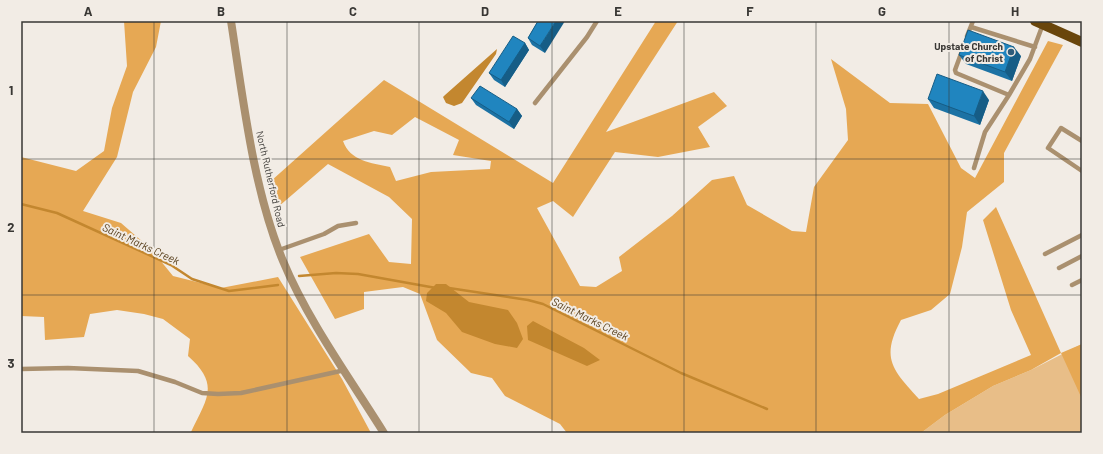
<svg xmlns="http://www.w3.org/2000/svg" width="1103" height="454" font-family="Barlow,sans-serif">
<rect width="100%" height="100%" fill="#f2ece5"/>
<path fill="#e8be88" d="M1082 344V433H921L945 415 993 386 1031 370Z"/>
<path fill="#e6a854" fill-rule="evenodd" d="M124 21H161L156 47 133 92 117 157 83 211 121 223 151 249 173 276 221 288 278 277 342 379 371 433H188L191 432C206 400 221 385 188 356L190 339 163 319 144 314 117 310 90 314 84 337 45 340 44 317 21 316V157L76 171 104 151 112 108 127 66Z
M656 21H678L606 132 714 92 727 106 698 127 710 147 658 157 615 152 573 217 553 201 537 208 580 286 596 287 622 271 619 257 672 216 712 180 734 176 747 205 792 231 806 232 814 187 848 140 846 109 831 59 890 103 928 104 961 168 975 178 1048 41 1063 45 1004 153V182L967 212 962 247 950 294 931 310 901 320C880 359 893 370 919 399L938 394 1031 355 1011 310 983 220 996 207 1061 353 1082 344V399L1061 353 1031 370 993 386 945 415 921 433H567L560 424 505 396 492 378 471 373 437 340 420 294 403 287 364 292V309L335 319 300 257 369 234 389 262 411 264 412 219 389 197 328 164 278 207 271 181 384 80 553 183ZM415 117 459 140 453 155 491 161 490 169 431 172 396 181 390 167C371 163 350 161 343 141L374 131 392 135Z"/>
<path fill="#c3872f" d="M497 49 496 54 462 103 454 106 446 103 443 97 445 95Z
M436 284H446L469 302 508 310 517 323 523 339 517 348 495 344 462 332 446 313 426 301 427 293Z
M533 321 584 348 600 360 587 366 528 340 527 326Z"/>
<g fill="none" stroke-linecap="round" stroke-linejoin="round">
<path stroke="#c3872f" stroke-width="2.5" d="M21 204 57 213 171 265 192 279 229 291 278 285
M299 276 336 273 358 274 436 288
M449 288 528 300 543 304 681 373 767 409"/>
<path stroke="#aa906f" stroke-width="4.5" d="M971 27 1035 47
M967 36 973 21
M962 51 955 70 956 73 1009 95
M535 103 587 37 597 21
M1082 141 1061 128 1048 148 1082 171
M974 168 985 132 1009 95 1030 59 1043 24
M279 250 324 234 338 226 356 223
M1045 254 1082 235
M1059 268 1082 256
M1072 285 1082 280
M21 369 68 368 138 371 175 382 202 393 218 394 241 393 345 370"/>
<path stroke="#aa906f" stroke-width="8" d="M231 21C243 98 253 189 283 261 308 321 349 377 384 433"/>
<path stroke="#69450b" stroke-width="10" d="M1035 21 1082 42"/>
</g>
<path fill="#1c72a4" d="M538 21 545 53 532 45 528 38Z
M525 43 529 50 505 87 494 80 489 73Z
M959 55 1021 56 1012 81 966 64Z
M471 98 517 109 522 116 514 129 476 105Z
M928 99 989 100 980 125 934 108Z"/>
<path fill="#165d86" d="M556 21H565L545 53 540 46Z
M525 43 529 50 505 87 501 80Z
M1014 47 1021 56 1012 81 1005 72Z
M983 91 989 100 980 125 974 116Z
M517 109 522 116 514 129 509 122Z"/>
<path fill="#2085bf" stroke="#165d86" d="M538 21H556L540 46 528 38Z
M968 30 1014 47 1005 72 959 55Z
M513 36 525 43 501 80 489 73Z
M937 74 983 91 974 116 928 99Z
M480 86 517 109 509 122 471 98Z"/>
<path fill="none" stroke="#393734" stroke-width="1" stroke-opacity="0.55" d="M154 21V433M287 21V433M419 21V433M552 21V433M684 21V433M816 21V433M949 21V433M21 159H1082M21 295H1082"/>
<circle fill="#2d5c7b" stroke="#f2ece5" stroke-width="1.5" cx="1011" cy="52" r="4"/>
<g text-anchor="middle" stroke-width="4" stroke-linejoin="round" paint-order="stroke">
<g font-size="10" font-weight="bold" fill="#393734" stroke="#f2ece5" text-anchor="end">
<text x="1003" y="50">Upstate Church<tspan x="1003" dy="12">of Christ</tspan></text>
</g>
<g font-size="10" fill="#393734" stroke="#f2ece5">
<text transform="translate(271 179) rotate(77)" y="4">North Rutherford Road</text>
</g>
<g font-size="11" font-style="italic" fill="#573e1b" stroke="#f2ece5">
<text transform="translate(141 244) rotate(25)" y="4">Saint Marks Creek</text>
<text transform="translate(590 319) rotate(26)" y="4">Saint Marks Creek</text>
</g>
</g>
<rect width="1103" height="454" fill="none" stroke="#f2ece5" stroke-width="44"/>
<rect x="22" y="22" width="1059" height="410" fill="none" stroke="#393734" stroke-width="1.5"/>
<g font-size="13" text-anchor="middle" font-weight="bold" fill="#393734">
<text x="88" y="16">A</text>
<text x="221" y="16">B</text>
<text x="353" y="16">C</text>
<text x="485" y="16">D</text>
<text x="618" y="16">E</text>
<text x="750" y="16">F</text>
<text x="882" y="16">G</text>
<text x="1015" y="16">H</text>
<text x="11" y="95">1</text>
<text x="11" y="232">2</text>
<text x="11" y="368">3</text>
</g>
</svg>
